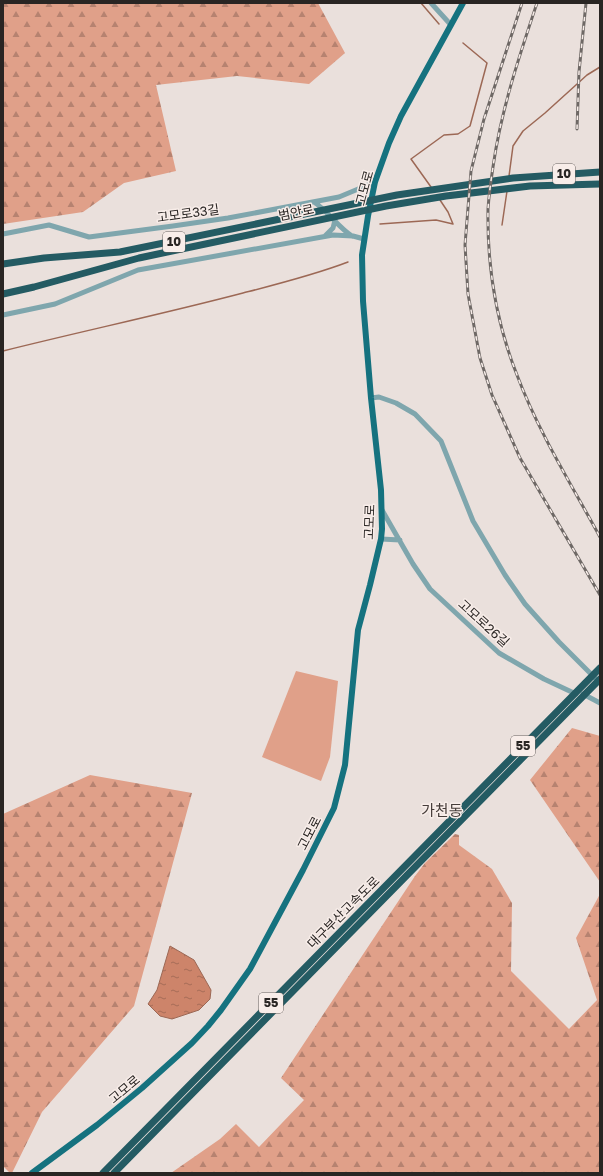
<svg xmlns="http://www.w3.org/2000/svg" width="603" height="1176" font-family="'Golos Text','Noto Sans KR',sans-serif">
<defs>
<pattern id="forest-firs" width="22" height="20" patternUnits="userSpaceOnUse"><rect width="22" height="20" fill="#e0a089"/><path d="M5 1l3.5 6h-7zM16 11l3.5 6h-7z" fill="#b68270"/></pattern>
<pattern id="water-ripples" width="26" height="14" patternUnits="userSpaceOnUse"><rect width="26" height="14" fill="#cd846a"/><path d="M2 4q2-2 4 0t4 0M15 11q2-2 4 0t4 0" fill="none" stroke="#a66c57"/></pattern>
</defs>
<rect width="100%" height="100%" fill="#eae0dc"/>
<path fill="url(#forest-firs)" d="M3 3H318L345 53 309 84 237 76 156 85 176 171 124 183 83 212 3 224Z
M572 728 600 736V882L530 780Z
M90 775 192 793 134 1006 42 1112 12 1173H10L3 1166V814Z
M455 834 459 835V845L492 869 512 903 511 971 569 1029 597 1000 576 938 600 894V1173H171L220 1139 236 1124 259 1147 304 1100 281 1078 415 876 425 863Z"/>
<path fill="#e0a089" d="M296 671 338 681 330 757 321 781 262 757Z"/>
<path fill="url(#water-ripples)" stroke="#9c6855" d="M170 946 194 960 211 990 210 999 199 1010 172 1019 160 1016 148 1004 157 990Z"/>
<g fill="none" stroke-linecap="round" stroke-linejoin="round">
<path stroke="#9c6855" stroke-width="1.5" d="M421 3 439 24
M509 176 513 146 523 131 545 113 587 75 600 67
M431 187 411 159 444 135 458 134 470 126 487 63 463 43
M440 200 448 212 453 224
M380 224 436 220 453 224
M502 225 507 191
M3 351C83 331 163 314 243 293 278 284 314 275 348 262"/>
<path stroke="#7fa6ad" stroke-width="5" d="M431 3 451 25
M314 202C329 212 338 227 352 236
M3 234 49 225 89 237 173 226 228 218 339 197 375 182
M325 236 333 228 335 220
M3 315 55 304 138 270 333 235 353 236 364 239
M371 398 379 397 396 403 415 414 441 441 473 521 505 575 525 604 559 642 595 678
M382 510 413 564 430 589 499 653 544 679 576 694
M381 539 400 540
M583 694 600 703"/>
<path stroke="#15727f" stroke-width="6" d="M32 1173 97 1125 142 1088 192 1043 208 1026 221 1010 250 969 303 870 334 808 345 765 358 630 370 585 381 539 382 529 381 490 371 398 363 301 362 255 368 216 375 182 389 143 401 116 463 3"/>
<path stroke="#245b63" stroke-width="7" d="M3 264 44 258 120 252 397 195 513 178 600 172
M3 294 34 287 139 258 386 206 446 196 530 186 600 184
M103 1173 600 668
M114 1173 600 679"/>
<g stroke="#6e6865" stroke-width="3">
<path id="rail" d="M522 3 484 119 471 171 465 245 468 294 480 358 492 395 520 458 600 595
M537 3C519 57 501 110 493 167 491 180 489 195 488 209 487 265 496 322 517 375 538 431 571 484 600 537
M577 129 579 72 586 3"/>
</g>
<use href="#rail" stroke="#f8ede9" stroke-width="1.5" stroke-dasharray="4.5" stroke-linecap="butt"/>
</g>
<g text-anchor="middle" stroke-width="3" stroke-linejoin="round" paint-order="stroke">
<g fill="#f8ede9" stroke="#67615e" stroke-width="1">
<rect x="553" y="164" width="22" height="20" rx="3"/>
<rect x="163" y="232" width="22" height="20" rx="3"/>
<rect x="511" y="736" width="24" height="20" rx="3"/>
<rect x="259" y="993" width="24" height="20" rx="3"/>
</g>
<g font-size="12" font-weight="bold" fill="#292523">
<text x="564" y="178">10</text>
<text x="174" y="246">10</text>
<text x="523" y="750">55</text>
<text x="271" y="1007">55</text>
</g>
<g font-size="13" fill="#292523" stroke="#f8ede9">
<text transform="translate(364 188) rotate(-75)" y="5">고모로</text>
<text transform="translate(296 212) rotate(-12)" y="5">범안로</text>
<text transform="translate(188 213) rotate(-8)" y="5">고모로33길</text>
<text transform="translate(369 522) rotate(-88)" y="5">고모로</text>
<text transform="translate(484 623) rotate(42)" y="5">고모로26길</text>
<text transform="translate(309 833) rotate(-63)" y="5">고모로</text>
<text transform="translate(343 912) rotate(-45)" y="5">대구부산고속도로</text>
<text transform="translate(124 1089) rotate(-40)" y="5">고모로</text>
</g>
<g font-size="15" fill="#463d3a" stroke="#f8ede9">
<text x="442" y="816">가천동</text>
</g>
</g>
<rect width="603" height="1176" fill="none" stroke="#292523" stroke-width="8"/>
</svg>
